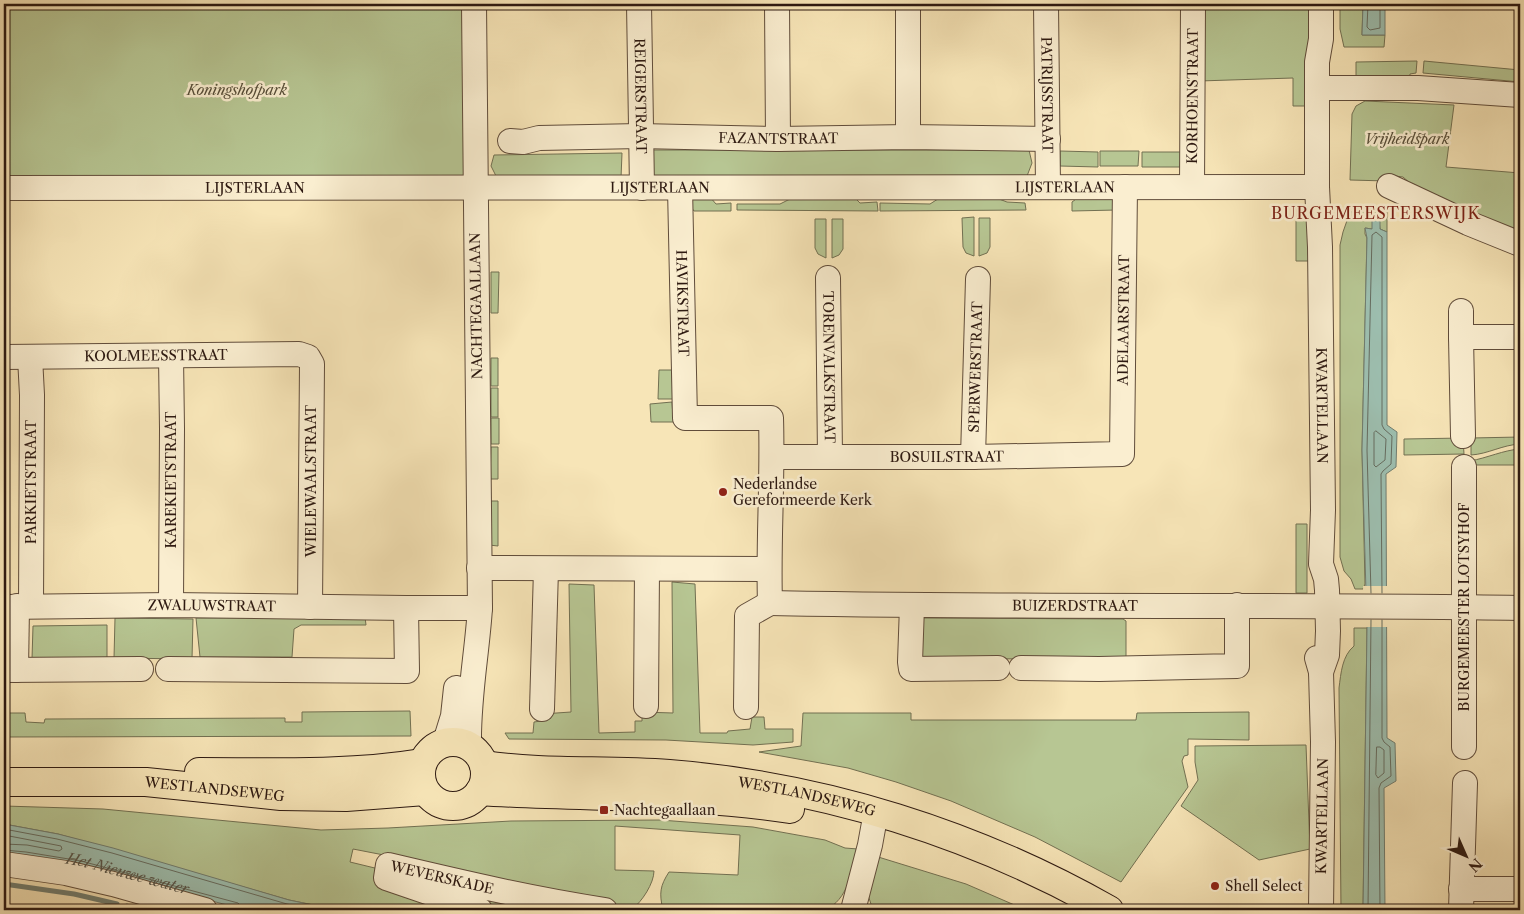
<svg xmlns="http://www.w3.org/2000/svg" width="1524" height="914" font-family="'Libre Caslon Text',serif">
<rect width="100%" height="100%" fill="#f7e5b7"/>
<filter id="stains"><feTurbulence type="fractalNoise" baseFrequency=".004" numOctaves="4"/><feColorMatrix values="0 0 0 0 .2 0 0 0 0 .09 0 0 0 0 .02 0 0 0 .5 -.17"/></filter>
<radialGradient id="worn" r=".72"><stop offset=".6" stop-color="#630" stop-opacity="0"/><stop offset="1" stop-color="#630" stop-opacity=".3"/></radialGradient>
<path fill="#b7c693" stroke="#727052" d="M4 4H469L467 176 4 178Z
M1201 4H1310V106H1293V78L1199 81Z
M1340 4H1363L1362 35H1385L1384 47H1344L1340 29Z
M1417 61 1416 73 1410 74 1409 81 1356 80V62Z
M1424 61 1520 70V82L1423 73Z
M1365 101 1454 105 1446 167 1520 173V232L1419 191 1403 177 1395 176 1387 181 1350 180 1352 114 1356 106Z
M653 150H1029L1032 163 1027 176 650 179Z
M1060 151 1098 152V167L1060 166Z
M1100 151H1139L1138 166H1100Z
M1142 152H1181L1180 167H1142Z
M622 153 621 178H497L491 166 494 155Z
M697 197H710L716 204 731 203V211H694L691 207 692 199Z
M854 197 860 203 877 202 878 211 737 210V204H780L792 198Z
M941 197 999 199 1007 202 1025 203 1026 210 880 211V203L930 204Z
M1079 197 1113 198 1117 210 1072 211V202Z
M1296 210H1312V261H1296Z
M1387 210V232L1380 229 1379 220 1372 229 1365 228V234L1367 238 1362 450 1365 584 1363 589H1355L1351 579 1344 571 1340 557V245L1343 232 1350 212Z
M974 217V256L966 253 963 247 962 218Z
M979 218H990V247L987 253 979 256Z
M815 219H826V258L818 254 815 248Z
M832 219H843V249L839 255 832 258Z
M491 272H499L498 313H491Z
M491 358H498V386H491Z
M659 370H672L673 399H658Z
M491 388H498V417H491Z
M672 402 673 417 677 422H651L650 404Z
M491 418H499V444H491Z
M1520 437V444C1502 445 1488 454 1471 455V438Z
M1463 438 1464 454 1404 455V439Z
M491 447H498V479H490Z
M1520 449V465H1469L1470 461C1487 458 1504 450 1520 449Z
M489 501H498V546L489 545Z
M1296 524H1307V593H1296Z
M672 582 695 584 700 733H727L728 731 750 729 752 717H764L765 729H793V742L753 745 666 740 509 739 505 733H533L534 722 541 721 542 714 571 712 569 584 594 585 599 733 635 732V721H642V712L673 713Z
M365 617 366 625H301L294 629 292 657H200L196 618Z
M115 618 193 619 192 659 114 658Z
M922 618 1123 619 1126 621V660L922 658Z
M107 625V658L32 659 33 626Z
M1354 628H1367L1363 910H1341L1339 688C1341 673 1342 656 1354 646Z
M410 711 411 736 4 737V713H25L26 722 44 723 45 719 285 718V722H302V712Z
M1249 712V740L1188 739V755L1184 756 1182 761 1188 787 1121 882 1035 837 951 801 896 782 848 768 759 752 801 746 803 713H911V720H1136L1137 713Z
M1306 745 1310 849 1259 860 1181 806 1198 780 1195 762V746Z
M4 806 103 809 321 830 388 828 511 821 660 820 753 827 825 840 845 848 858 849C852 871 848 900 825 910H663C659 893 660 886 669 872L738 875 740 835 615 826V870L654 871C654 883 642 902 632 909L568 899 435 865 353 849 350 862 383 870 474 910H338L289 900 58 834 4 824Z
M875 856 966 884 1026 910H876L871 904 868 895Z
M392 877 557 910H492Z"/>
<path fill="#9dbfb0" stroke="#707d70" d="M1363 4H1385V35H1362Z
M1372 220H1380V229L1387 232V425L1397 432 1396 467 1386 474 1387 738 1395 743 1396 781 1384 788 1385 910H1363L1367 628 1362 450 1367 238 1365 228 1372 229Z
M4 824 58 834 113 848 289 900 337 910H246L80 866 4 855Z"/>
<path fill="#f7e5b7" d="M1363 586H1389V627H1364Z"/>
<g fill="none" stroke-linecap="round" stroke-linejoin="round">
<g stroke="#656c60" stroke-width="1">
<path d="M1368 4 1367 27 1370 30 1380 28V4"/>
<path d="M1376 431 1386 439 1385 460 1376 467 1374 465V433Z"/>
<path d="M1371 593 1367 450 1372 235 1376 232 1382 237V425L1384 429 1392 436 1391 464 1383 471 1381 474 1382 593"/>
<path d="M1377 747H1380L1384 750V773L1378 778 1376 775Z"/>
<path d="M4 829 57 839 112 853 287 904 316 910"/>
<path d="M4 835 56 845 61 846 62 849 59 851 27 845 4 844"/>
<path id="s1" d="M4 850 26 852 81 861 238 903 241 906 242 910"/>
<path d="M1368 910 1371 620"/>
<path d="M1380 910 1379 788 1381 783 1391 776 1390 747 1384 742 1382 738V620"/>
</g>
<path stroke="#707d70" stroke-width="5" d="M4 884 74 894 117 904
M127 906 138 910"/>
<g stroke="#604c3a" stroke-width="26">
<g id="minor">
<path id="s2" d="M639 4 642 188"/>
<path d="M777 4 778 139"/>
<path id="s3" d="M1046 4 1048 187"/>
<path id="s4" d="M1321 4V39L1317 62V187L1320 247 1323 510 1321 564 1326 579 1327 590 1328 631 1327 655 1321 672"/>
<path d="M1317 88H1418L1520 95"/>
<path d="M908 137V4"/>
<path id="s5" d="M510 141 523 142 539 138 640 136 778 139 908 137 1048 139"/>
<path d="M1389 186 1468 223 1520 244"/>
<path id="s6" d="M1192 187 1193 4"/>
<path id="s7" d="M4 188 1317 187"/>
<path id="s8" d="M680 188 685 418H771C773 480 768 542 770 603"/>
<path id="s9" d="M828 278 830 457"/>
<path d="M1461 311V337"/>
<path d="M171 356 172 429 171 605"/>
<path id="s10" d="M4 357 299 354 308 357 312 364 310 607"/>
<path d="M30 357 32 395 31 606"/>
<path d="M1463 436 1461 337H1520"/>
<path id="s11" d="M772 457H973L1122 454 1125 187"/>
<path id="s12" d="M973 457 978 279"/>
<path d="M1464 467V747"/>
<path d="M479 568 769 569"/>
<path id="s13" d="M770 603C1020 608 1270 604 1520 608"/>
<path d="M912 606 910 662 911 669 998 668"/>
<path id="s14" d="M4 607 171 605 406 608H480"/>
<path d="M1317 658 1321 672 1323 742 1321 910"/>
<path d="M1021 668 1099 669 1237 666V605"/>
<path d="M168 669 407 671 406 608"/>
<path d="M4 670 141 669"/>
<path d="M16 670 17 606"/>
<path d="M646 706 647 569"/>
<path d="M746 707 747 616 770 603"/>
<path d="M542 709 546 569"/>
<path d="M445 742 453 716 456 688"/>
<path d="M469 745C468 699 477 654 480 608L474 4"/>
<path d="M4 864 66 873 113 884 205 910"/>
<path d="M1461 889H1520"/>
<path id="s15" d="M480 910 386 878 388 865C460 882 532 899 605 910"/>
<path d="M853 910 870 845 876 812"/>
<path d="M1461 910 1465 783"/>
</g>
</g>
<g stroke="#2d1911" stroke-width="30">
<g id="major">
<circle cx="453" cy="774" r="32"/>
<path id="s16" d="M484 765C545 774 607 769 669 774 823 786 975 834 1109 910"/>
<path d="M199 772C274 772 348 775 422 763"/>
<path id="s17" d="M4 782H146L281 796 346 797 425 791"/>
<path d="M480 791C583 798 687 793 790 809"/>
</g>
</g>
<use href="#minor" stroke="#faeed0" stroke-width="24"/>
<use href="#major" stroke="#f7e5b7" stroke-width="28"/>
</g>
<g fill="#8f2418" stroke="#faeed0" stroke-width="2">
<circle cx="723" cy="492" r="5"/>
<rect x="599" y="805" width="10" height="10" rx="2.5"/>
<circle cx="1215" cy="886" r="5"/>
</g>
<g text-anchor="middle" stroke-width="5" stroke-linejoin="round" paint-order="stroke">
<g font-size="14" font-style="italic" fill="#564d38" stroke="#faeed0">
<text x="237" y="95">Koningshofpark</text>
<text x="1407" y="144">Vrijheidspark</text>
</g>
<g font-size="14" fill="#2d1911" stroke="#faeed0">
<text dy="5" stroke="none"><textPath href="#s6" startOffset="91">KORHOENSTRAAT</textPath></text>
<text dy="5" stroke="none"><textPath href="#s2" startOffset="92">REIGERSTRAAT</textPath></text>
<text dy="5" stroke="none"><textPath href="#s3" startOffset="91">PATRIJSSTRAAT</textPath></text>
<text dy="5" stroke="none"><textPath href="#s5" startOffset="269">FAZANTSTRAAT</textPath></text>
<text dy="5" stroke="none"><textPath href="#s7" startOffset="1061">LIJSTERLAAN</textPath></text>
<text dy="5" stroke="none"><textPath href="#s7" startOffset="656">LIJSTERLAAN</textPath></text>
<text dy="5" stroke="none"><textPath href="#s7" startOffset="251">LIJSTERLAAN</textPath></text>
<text dy="5" stroke="none"><textPath href="#s8" startOffset="115">HAVIKSTRAAT</textPath></text>
<text transform="translate(476 306) rotate(-91)" y="5">NACHTEGAALLAAN</text>
<text dy="5" stroke="none"><textPath href="#s11" startOffset="484">ADELAARSTRAAT</textPath></text>
<text dy="5" stroke="none"><textPath href="#s10" startOffset="152">KOOLMEESSTRAAT</textPath></text>
<text dy="5" stroke="none"><textPath href="#s9" startOffset="89">TORENVALKSTRAAT</textPath></text>
<text dy="5" stroke="none"><textPath href="#s12" startOffset="90">SPERWERSTRAAT</textPath></text>
<text dy="5" stroke="none"><textPath href="#s4" startOffset="402">KWARTELLAAN</textPath></text>
<text dy="5" stroke="none"><textPath href="#s11" startOffset="175">BOSUILSTRAAT</textPath></text>
<text transform="translate(171 480) rotate(-90)" y="5">KAREKIETSTRAAT</text>
<text transform="translate(311 481) rotate(-90)" y="5">WIELEWAALSTRAAT</text>
<text transform="translate(31 482) rotate(-90)" y="5">PARKIETSTRAAT</text>
<text dy="5" stroke="none"><textPath href="#s14" startOffset="208">ZWALUWSTRAAT</textPath></text>
<text dy="5" stroke="none"><textPath href="#s13" startOffset="305">BUIZERDSTRAAT</textPath></text>
<text transform="translate(1464 607) rotate(-90)" y="5">BURGEMEESTER LOTSYHOF</text>
<text dy="5" stroke="none"><textPath href="#s17" startOffset="211">WESTLANDSEWEG</textPath></text>
<text dy="5" stroke="none"><textPath href="#s16" startOffset="325">WESTLANDSEWEG</textPath></text>
<text transform="translate(1322 816) rotate(-89)" y="5">KWARTELLAAN</text>
<text dy="5" stroke="none"><textPath href="#s15" startOffset="168">WEVERSKADE</textPath></text>
</g>
<g font-size="14" fill="#2d1911" stroke="#faeed0" text-anchor="start">
<text x="733" y="489">Nederlandse<tspan x="733" dy="16">Gereformeerde Kerk</tspan></text>
<text x="614" y="815">Nachtegaallaan</text>
<text x="1225" y="891">Shell Select</text>
</g>
<g font-size="15" font-style="italic" fill="#545349" stroke="#faeed0">
<text dy="5" stroke="none"><textPath href="#s1" startOffset="126">Het Nieuwe water</textPath></text>
</g>
<g font-size="16" letter-spacing="1" fill="#7a1f14" stroke="#faeed0">
<text x="1376" y="219">BURGEMEESTERSWIJK</text>
</g>
</g>
<rect width="1524" height="914" fill="none" stroke="#f7e5b7" stroke-width="20"/>
<rect x="5" y="5" width="1514" height="904" fill="none" stroke="#2d1911" stroke-width="2.5"/>
<rect x="10" y="10" width="1504" height="894" fill="none" stroke="#2d1911"/>
<g transform="translate(1466 856) rotate(135)" stroke="#faeed0" stroke-width="4" paint-order="stroke">
<path d="M0-4L9 19L0 12L-9 19Z" fill="#2d1911"/>
<text y="-8" font-size="14" font-weight="bold" text-anchor="middle" fill="#2d1911">N</text>
</g>
<rect width="100%" height="100%" filter="url(#stains)"/>
<rect width="100%" height="100%" fill="url(#worn)"/>
</svg>
